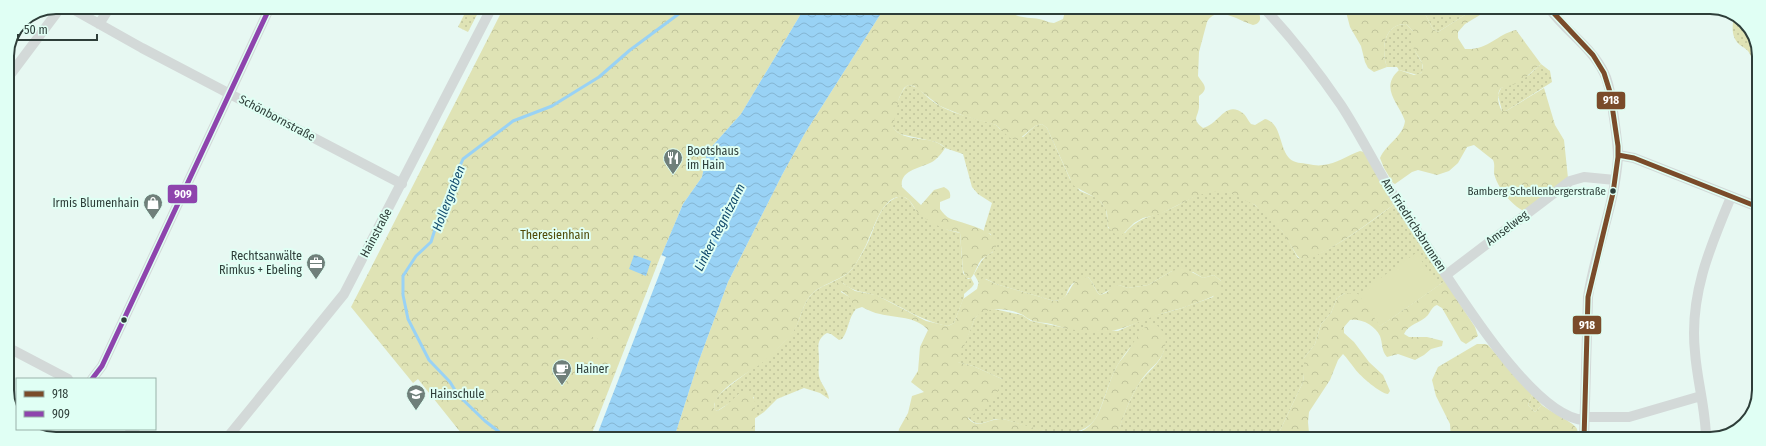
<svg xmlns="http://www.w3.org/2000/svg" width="1766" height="446" font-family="'Fira Sans Condensed',sans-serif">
<defs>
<pattern id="grass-dots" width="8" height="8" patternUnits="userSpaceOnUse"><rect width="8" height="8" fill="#dfe3b5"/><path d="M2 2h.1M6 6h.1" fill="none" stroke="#c0c49c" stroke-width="1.8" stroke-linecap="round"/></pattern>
<pattern id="forest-crowns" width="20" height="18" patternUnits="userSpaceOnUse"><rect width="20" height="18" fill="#dfe3b5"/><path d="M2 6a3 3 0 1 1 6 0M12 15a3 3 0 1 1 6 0" fill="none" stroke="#c0c49c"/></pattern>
<pattern id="water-waves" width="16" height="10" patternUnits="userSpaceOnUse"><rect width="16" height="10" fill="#99d2f5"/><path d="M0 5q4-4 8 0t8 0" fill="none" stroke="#84b5d3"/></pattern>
</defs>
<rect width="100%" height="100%" fill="#e7f8f2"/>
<path fill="url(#grass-dots)" d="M468 7H481L468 32 458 27Z
M1422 8H1476L1438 32 1433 29Z
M1734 16 1747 24 1759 52V69C1749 63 1754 59 1748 51 1746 49 1743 47 1740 45 1731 38 1732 27 1734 16Z
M1406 24 1413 31 1415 51 1422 63 1423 71 1418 75 1399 70 1397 67H1387C1381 51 1383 24 1406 24Z
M1541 64 1550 71 1552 82 1506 111H1502L1498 95 1501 88 1529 75Z
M908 85C919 86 923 94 931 100 950 115 974 117 996 125L1000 129 1023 137 1035 126 1042 124 1047 128 1070 179 1080 191 1097 198 1106 208 1108 228 1125 233C1141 215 1152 218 1172 208 1185 202 1197 193 1211 191 1239 188 1266 211 1283 232 1289 240 1292 249 1298 258 1319 263 1378 216 1396 203L1445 281 1380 326 1345 293 1337 298 1331 313 1321 324 1315 344 1304 358V374L1303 382 1276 439H1116C1121 421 1128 403 1137 387 1146 370 1170 360 1163 338 1161 331 1159 327 1152 324 1140 337 1126 350 1117 366 1109 381 1105 398 1098 414 1083 446 1036 430 1010 421 1005 419 997 418 992 420 983 423 976 427 968 417L1002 379 973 366 957 362 975 318 979 313 987 310 994 309 1022 315 1031 321 1066 328 1118 331 1149 317 1179 309 1213 297 1221 281 1214 275 1203 278 1193 272 1172 271 1148 285 1128 288 1119 285 1100 295C1095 290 1093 282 1088 277 1083 279 1076 281 1072 284 1064 293 1070 299 1054 301L996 284 986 279 979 281V283L974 274C981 263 981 258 993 252L991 234 984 232V229L992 203 978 194 972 187 963 154 945 148 942 145 936 142 900 134C898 132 894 130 893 127 891 117 900 90 908 85Z
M902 196 909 200 915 209 923 216 948 230 960 233 963 273 968 279 971 278 974 284 972 287 964 294V297L954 323 948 326C920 321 902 306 877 296 865 291 854 293 843 283L841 292 851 298 856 309C848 318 849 330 842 339L839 340 831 334 827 333C815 340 819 348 819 360 819 365 818 371 819 376 821 385 828 390 829 399L820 393 804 388 777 399 764 412 754 419V397L739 394 731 402 717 411 714 409 715 400 720 394C743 374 770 359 790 335 801 324 800 307 811 295 822 283 841 282 852 269 858 261 865 249 869 240 877 222 880 201 902 196Z
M1532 394 1542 405 1535 412 1528 405Z"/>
<path fill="url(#forest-crowns)" d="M504 7H805L741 114 707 152 702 177 683 204 662 254 591 438H465L418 379 413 383 351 307Z
M885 7 1008 8C1013 19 1029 17 1039 19 1045 20 1049 23 1054 23L1063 19 1066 8H1256C1261 15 1263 23 1253 25 1240 21 1216 4 1207 22L1199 52 1198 76C1203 84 1210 88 1199 96 1199 100 1199 104 1199 107 1198 118 1191 119 1203 128 1220 124 1225 99 1244 114 1247 117 1248 121 1251 124L1255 125 1265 119C1282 123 1279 149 1290 159 1294 163 1302 163 1308 164 1313 165 1318 166 1323 165 1336 164 1348 155 1360 151L1364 152 1396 203C1379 215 1321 260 1303 259 1300 259 1298 257 1296 254L1282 231 1255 205 1230 193 1212 191 1194 197 1160 214 1143 218 1134 223 1120 237C1098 225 1113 219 1104 206 1097 195 1083 193 1073 185L1047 128 1042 124 1035 126 1018 140 1010 138 996 125 964 116 940 106 914 86 908 85 904 88 899 98 893 127C903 144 932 134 945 148 943 152 936 160 932 162 921 168 899 170 902 187L921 205 934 190 944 187C949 190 951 192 950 198L940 202V209C943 213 946 217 951 219 962 223 1001 231 996 247 994 253 987 255 982 259 977 264 976 272 971 278H966L963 270 960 233C956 231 952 231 948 230 939 227 927 220 919 214 914 209 911 198 903 197 881 193 872 236 864 249 860 256 856 265 851 270 839 282 821 283 810 296 800 308 801 324 790 336 781 345 772 355 762 363 749 373 712 391 714 409L717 411C727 407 738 393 743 391 747 390 750 392 752 394L755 402V438H674L698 363 728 282 782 175 805 133Z
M1345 8H1422L1433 29 1438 32 1476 8 1480 15 1465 24 1458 32V38L1465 49C1490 50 1495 35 1516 30L1541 64 1519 83 1501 88C1496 94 1498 104 1502 111H1506L1544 88 1555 125 1564 140 1568 178 1524 211C1511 205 1497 187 1494 173 1494 168 1495 164 1493 160L1474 145 1467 147 1458 163 1449 171 1437 175 1418 170 1412 172 1395 184 1393 183 1384 168 1380 158C1386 144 1403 137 1405 121 1399 103 1379 88 1399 70L1414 75 1421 73C1428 64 1414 54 1412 44 1412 40 1413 36 1413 31L1406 24C1383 24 1381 51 1387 67L1374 72 1368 68 1365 62 1361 46 1350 27Z
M1184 268 1203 278 1214 275 1221 281V291C1216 297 1180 309 1171 311 1133 321 1116 339 1075 330 1067 329 1059 326 1051 324 1045 322 1036 323 1031 320 1028 319 1026 317 1023 315 1009 308 986 306 975 318L958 362 973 366 1002 379C993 408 990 401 968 418 979 432 991 415 1007 420 1025 425 1061 438 1079 432 1086 430 1093 423 1097 416 1105 401 1108 382 1117 366 1120 360 1125 356 1128 351 1138 337 1151 306 1166 338 1165 363 1151 364 1140 382 1129 399 1122 420 1116 439H897L899 429 908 413 912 396 924 392 911 382 918 371 920 347 928 330C916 316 896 318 880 314 874 313 868 310 862 307L856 309 848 296 836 287V283L841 282 855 291 876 295 926 321 948 326 954 323 963 299 977 289 979 281 983 278 996 284 1054 301C1075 299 1065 279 1088 277 1093 282 1095 291 1100 295L1106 293 1114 286 1119 285 1128 288 1148 285 1172 271Z
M1445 281 1475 327 1478 336 1466 344 1461 341 1442 308 1437 305C1432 307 1431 311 1428 315 1421 323 1408 324 1404 334L1409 337H1427L1443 341 1442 346 1431 349 1424 355 1415 360 1398 354 1387 357C1381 350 1383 344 1380 336 1375 325 1361 318 1350 320L1344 327V333L1354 342 1369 362 1383 375 1390 391 1388 394C1381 394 1360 376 1355 369 1351 364 1347 358 1343 354L1338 360 1330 380 1309 412 1308 422 1309 433C1303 442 1286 439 1276 439L1303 382 1304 374V358L1315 344 1321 324 1331 313 1337 298 1345 293 1358 294 1380 326Z
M1477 344H1485L1488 345 1532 394 1528 405 1535 412 1542 405C1549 411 1575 423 1577 429 1578 432 1578 436 1578 439H1451L1450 424 1436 396 1432 380 1438 367Z"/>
<path fill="#dfe3b5" d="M1416 253 1439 285 1380 326 1358 294Z
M592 328 610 334 607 342 589 336Z"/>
<path fill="url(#water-waves)" d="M805 7H885L805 133 782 175 728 282 698 363 674 438H591L662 254 683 204 702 177 707 152 741 114Z
M634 255 651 261 646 276 629 269Z"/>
<path fill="#e7f8f2" d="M661 255 666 257 597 435 592 433Z"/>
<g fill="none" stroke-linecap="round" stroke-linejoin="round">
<path stroke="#99d2f5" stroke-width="3" d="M507 438 485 421 458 395 450 382 429 360 408 319 403 295V276L416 256 431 242 442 207 463 159 513 121 552 106 599 77 630 50 688 7"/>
<path stroke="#d3d9d8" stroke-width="10" d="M69 7 142 48 402 184
M1264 8C1292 38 1317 70 1341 105 1358 131 1372 159 1388 186 1402 210 1419 233 1434 257 1461 297 1534 417 1584 420
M1549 8C1565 31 1592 47 1604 73 1610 84 1611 99 1613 111 1615 126 1618 142 1618 157 1615 205 1595 250 1588 297L1584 439
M99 24 110 7
M7 79 61 7
M1618 155 1634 158 1758 207
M1446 275 1570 181 1584 177 1615 180
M7 347 68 379
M92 379 102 366 270 7
M1584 417H1629L1701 396
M130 429 141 438
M41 435 47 429
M227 438 344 294 492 7
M1706 439C1706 410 1697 381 1695 352 1689 296 1710 247 1731 197"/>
<g stroke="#e0fff4" stroke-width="8">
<path id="bus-1" d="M1549 8 1593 55 1604 73 1610 92 1618 146V157L1613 193 1588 297 1584 439
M1618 155 1634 158 1758 207"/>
</g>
<g stroke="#e0fff4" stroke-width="8">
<path id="bus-2" d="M92 379 102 366 270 7"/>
</g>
<use href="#bus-1" stroke="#7a4b2a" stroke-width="5"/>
<use href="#bus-2" stroke="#8e44ad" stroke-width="5"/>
</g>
<defs>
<g id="restaurant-pin" transform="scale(1)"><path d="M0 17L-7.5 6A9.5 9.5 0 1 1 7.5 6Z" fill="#6f7f7a" stroke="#e0fff4"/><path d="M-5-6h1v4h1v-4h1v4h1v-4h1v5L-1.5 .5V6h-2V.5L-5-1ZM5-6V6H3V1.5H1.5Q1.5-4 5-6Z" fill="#fff"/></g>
<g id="shop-pin" transform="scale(1)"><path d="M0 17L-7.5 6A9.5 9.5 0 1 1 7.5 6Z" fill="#6f7f7a" stroke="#e0fff4"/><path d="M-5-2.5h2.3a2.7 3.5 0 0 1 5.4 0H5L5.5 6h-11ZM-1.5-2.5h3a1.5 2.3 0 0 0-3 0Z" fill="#fff"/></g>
<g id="office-pin" transform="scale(1)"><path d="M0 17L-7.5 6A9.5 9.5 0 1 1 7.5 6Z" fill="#6f7f7a" stroke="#e0fff4"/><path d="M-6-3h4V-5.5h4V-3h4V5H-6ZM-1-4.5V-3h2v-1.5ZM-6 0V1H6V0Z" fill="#fff"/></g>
<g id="cafe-pin" transform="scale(1)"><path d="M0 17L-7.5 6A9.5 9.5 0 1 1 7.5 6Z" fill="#6f7f7a" stroke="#e0fff4"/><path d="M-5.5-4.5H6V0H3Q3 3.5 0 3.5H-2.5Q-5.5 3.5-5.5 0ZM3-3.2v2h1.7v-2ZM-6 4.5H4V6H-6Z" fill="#fff"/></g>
<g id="school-pin" transform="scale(1)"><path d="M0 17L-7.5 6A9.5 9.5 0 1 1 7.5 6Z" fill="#6f7f7a" stroke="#e0fff4"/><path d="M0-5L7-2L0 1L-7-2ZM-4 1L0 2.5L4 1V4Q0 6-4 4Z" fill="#fff"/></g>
</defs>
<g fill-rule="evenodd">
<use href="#restaurant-pin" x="673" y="158"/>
<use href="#shop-pin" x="153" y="203"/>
<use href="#office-pin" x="316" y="263"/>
<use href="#cafe-pin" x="562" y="369"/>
<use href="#school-pin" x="416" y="394"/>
</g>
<g fill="#2e3e39" stroke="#e0fff4" stroke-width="1.5">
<circle cx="1613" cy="191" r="3.5"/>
<circle cx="124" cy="320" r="3.5"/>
</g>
<g text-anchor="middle" stroke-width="4" stroke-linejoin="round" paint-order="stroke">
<g font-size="11" fill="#2e3e39" stroke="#e0fff4" text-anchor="end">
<text x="1606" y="195">Bamberg Schellenbergerstraße</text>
</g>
<g font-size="12" fill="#2e3e39" stroke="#e0fff4">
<text transform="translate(277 118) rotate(28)" y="4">Schönbornstraße</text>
<text transform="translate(1414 225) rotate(57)" y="4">Am Friedrichsbrunnen</text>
<text transform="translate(1507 228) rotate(-37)" y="4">Amselweg</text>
<text transform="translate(376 233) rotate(-62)" y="4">Hainstraße</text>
</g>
<g font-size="12" fill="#2e3e39" stroke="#e0fff4" text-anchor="start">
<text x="687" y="155">Bootshaus<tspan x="687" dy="14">im Hain</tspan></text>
<text x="139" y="207" text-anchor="end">Irmis Blumenhain</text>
<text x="302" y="260" text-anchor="end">Rechtsanwälte<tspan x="302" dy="14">Rimkus + Ebeling</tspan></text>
<text x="576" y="373">Hainer</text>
<text x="430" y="398">Hainschule</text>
</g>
<g font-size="12" fill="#504a07" stroke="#e0fff4">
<text x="555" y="239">Theresienhain</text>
</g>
<g font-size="13" font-style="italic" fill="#114a6c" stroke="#e0fff4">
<text transform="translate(448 198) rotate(-69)" y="5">Hollergraben</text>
<text transform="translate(719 227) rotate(-63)" y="5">Linker Regnitzarm</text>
</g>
</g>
<path d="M0 0H1766V446H0ZM56 14H1710A42 42 0 0 1 1752 56V390A42 42 0 0 1 1710 432H56A42 42 0 0 1 14 390V56A42 42 0 0 1 56 14Z" fill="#e0fff4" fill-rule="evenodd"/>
<path fill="none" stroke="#2e3e39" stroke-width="2" d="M56 14H1710A42 42 0 0 1 1752 56V390A42 42 0 0 1 1710 432H56A42 42 0 0 1 14 390V56A42 42 0 0 1 56 14Z"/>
<g stroke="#e0fff4" stroke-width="1.5">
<rect x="1596" y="91" width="30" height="19" rx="4" fill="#7a4b2a"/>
<rect x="167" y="184" width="31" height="20" rx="4" fill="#8e44ad"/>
<rect x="1572" y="315" width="30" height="20" rx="4" fill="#7a4b2a"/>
</g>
<g font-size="11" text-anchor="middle" font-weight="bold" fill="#fff">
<text x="1611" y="104">918</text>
<text x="183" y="198">909</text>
<text x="1587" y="329">918</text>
</g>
<rect x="16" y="378" width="140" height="52" fill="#e0fff4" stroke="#99b2a9"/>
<rect x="24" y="391" width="20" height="6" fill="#7a4b2a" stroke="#99b2a9"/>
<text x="52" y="398" font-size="12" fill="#2e3e39">918</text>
<rect x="24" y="411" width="20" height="6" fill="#8e44ad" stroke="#99b2a9"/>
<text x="52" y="418" font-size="12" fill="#2e3e39">909</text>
<path d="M18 34v6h79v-6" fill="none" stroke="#2e3e39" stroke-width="2"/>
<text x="24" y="34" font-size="12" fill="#2e3e39" stroke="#e0fff4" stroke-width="3" paint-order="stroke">50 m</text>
</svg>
